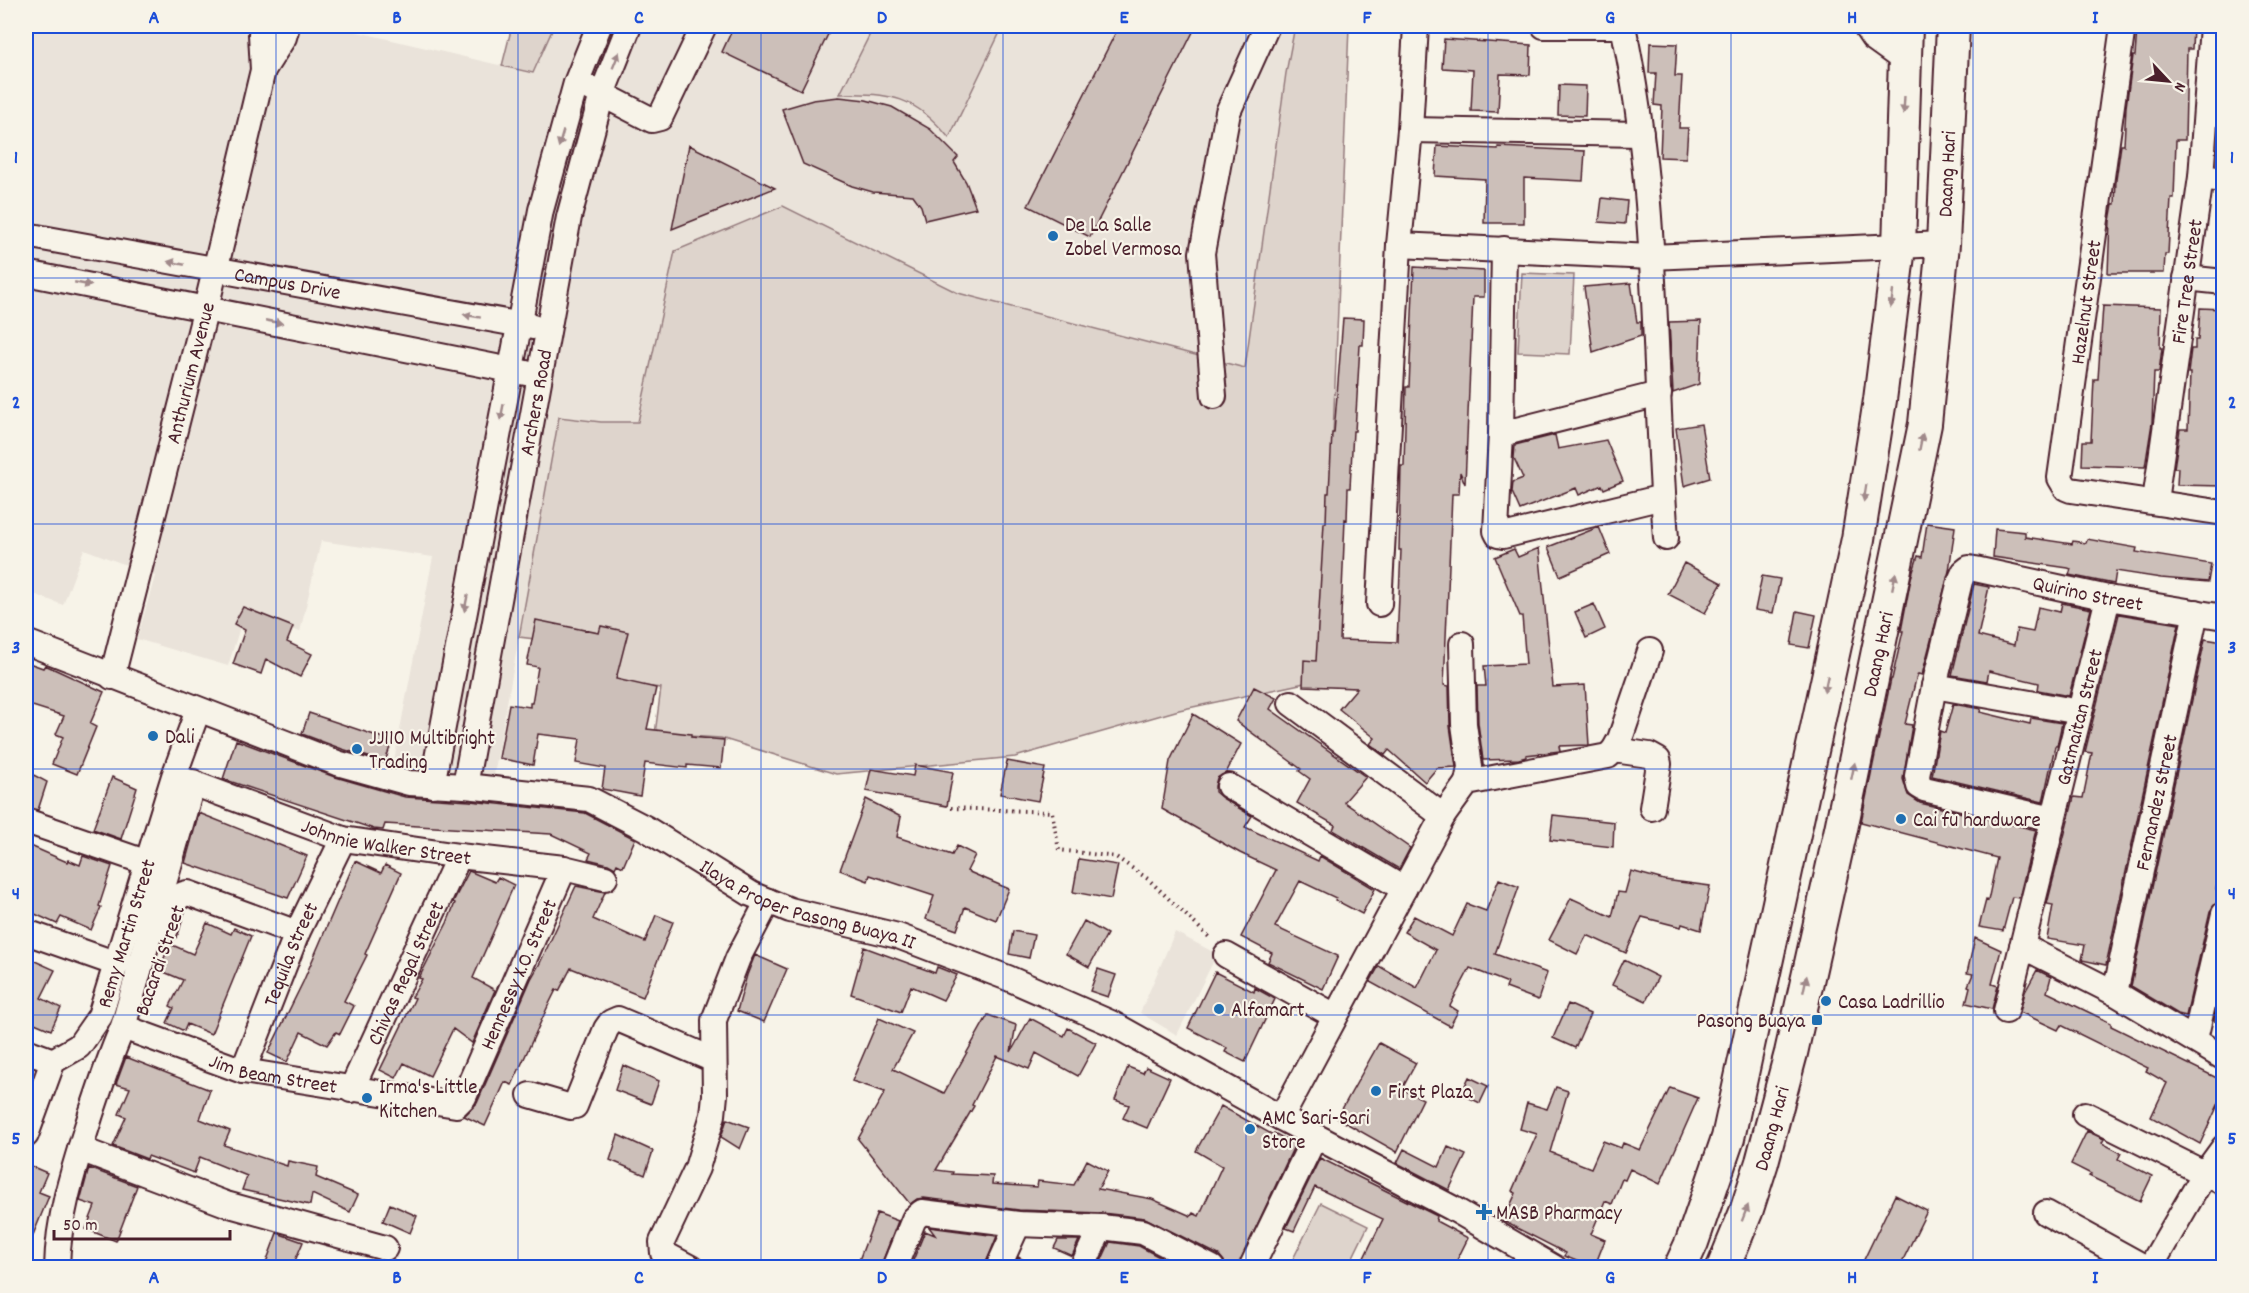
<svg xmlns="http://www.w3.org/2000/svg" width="2249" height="1293" font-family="Dekko,sans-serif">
<rect width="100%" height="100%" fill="#f7f3e8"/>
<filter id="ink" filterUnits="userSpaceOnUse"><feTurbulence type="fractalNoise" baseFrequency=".0167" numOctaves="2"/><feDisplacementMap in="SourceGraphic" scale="12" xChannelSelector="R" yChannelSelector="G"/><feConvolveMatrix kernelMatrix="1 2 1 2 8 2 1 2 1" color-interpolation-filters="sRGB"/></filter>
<g filter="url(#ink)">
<path fill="#eae3da" d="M26 26H332L533 73 554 26H1349L1309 682 1179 710 1015 757 836 774 721 738 655 734 661 688 597 681 601 647 519 637 494 775 393 766 433 557 321 541 300 632 244 614 228 666 137 639 155 576 84 549 63 605 26 591Z
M1175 932 1217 954 1177 1035 1140 1013Z"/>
<path fill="#ded4cc" stroke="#947a7c" stroke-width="1.5" d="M512 26H554L533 73 502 66Z
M874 26H1003L949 138C916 97 890 92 840 94Z
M1295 26H1349L1325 640 1309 682 1179 710 1015 757 836 774 721 738 655 734 661 688 597 681 601 647 519 637 559 417 601 422H638L675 251 783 206 958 293 1245 368 1286 73Z
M1522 273 1574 275 1570 354 1518 352Z
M1321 1203 1368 1226 1348 1267H1289Z"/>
<path fill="#ccbfb9" stroke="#4a1f2b" stroke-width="1.5" d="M734 26H832L801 90 722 52Z
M1119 26H1196L1090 237 1028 206Z
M2168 26H2193L2192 49H2187L2185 140H2176L2174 198H2171L2168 254H2165L2164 273H2108L2110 221 2113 204H2115L2116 180 2121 145H2124L2126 107 2133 56H2135L2137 29H2168Z
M1444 39 1531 45 1530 75 1500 74 1498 112 1471 111 1473 70 1442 68Z
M1650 43 1677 44 1675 76H1682L1679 128H1688L1686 158 1660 157 1662 106 1654 105 1656 73H1649Z
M1559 85 1586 86 1585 116 1558 115Z
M839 97 866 100 892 107 930 129 958 157 954 162 966 182 976 208 925 220 921 206 913 195 873 192 852 186 803 164 782 109 813 100Z
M689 145 775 188 672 229Z
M1437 146 1498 149V147L1585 151 1583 181 1524 178V223H1484L1485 179 1435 176Z
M1602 198 1627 201 1625 224 1599 222Z
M1414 267 1484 271V297H1473L1465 484 1460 472 1459 494H1452L1444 685 1449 686 1450 726 1456 767 1437 768 1425 782 1389 750 1385 755 1370 744 1375 738 1339 709 1357 688 1303 686 1304 660 1316 661 1324 523H1326L1327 493H1329L1332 433H1334L1343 318 1364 319 1363 345H1360L1355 431H1353L1350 488H1348L1347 520 1345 519 1340 640 1397 642 1401 550H1399L1401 466H1404L1406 387H1409Z
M1631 283 1637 322H1641V336L1593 352 1584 287Z
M2103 306 2161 308 2160 348H2162L2159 372H2154L2152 423 2145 467 2082 465 2083 441H2091L2094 379H2098Z
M2200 308 2223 309V333H2220L2218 398H2223V486L2177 485 2178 468H2174L2180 429H2188L2190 373H2188L2191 349H2195V340H2198Z
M1701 321 1699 384 1673 393 1669 322Z
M1701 424 1710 478 1684 486 1676 428Z
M1555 435 1558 449 1606 440 1623 481 1604 489 1602 485 1579 495 1576 488 1520 510 1512 492 1513 482 1523 478 1514 458 1515 445Z
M1927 523 1955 527 1949 571 1922 675 1918 674 1916 679 1905 724 1912 725 1903 779 1908 795 1920 803 2036 830 2019 898 2012 897 2003 931 1979 927 1986 900 1988 901 1997 858 1861 822 1891 679H1892L1903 631H1901L1911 578 1918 556 1922 557Z
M1599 527 1610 554 1560 576 1548 547Z
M1995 529 2025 532V537L2072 544 2073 541 2086 543 2087 539 2137 548 2136 552 2211 564 2208 582 2161 578 2116 571 2114 584 2069 575 2071 569 2068 568 1993 557Z
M1539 548 1553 687 1585 685 1589 745 1559 746 1560 751 1526 755V757L1519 759 1483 760 1478 723 1477 686H1486L1484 666 1526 664 1522 616H1520L1495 557 1514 549 1518 557Z
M1684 563 1722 583 1705 613 1668 594Z
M1762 576 1780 579 1773 613 1755 610Z
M1974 584 1989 587 1978 636 2014 645 2017 629 2033 632 2038 607 2060 612 2062 603 2091 609 2069 696 2038 690 2039 683 1989 671 1987 681 1952 675Z
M1594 604 1605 629 1586 638 1575 612Z
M243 607 293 627 287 642 312 654 300 677 266 659 261 674 233 664 245 630 234 624Z
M1797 611 1816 615 1809 648 1791 645Z
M2119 614 2179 624 2106 965 2082 960 2085 945 2047 939 2053 905 2047 904 2074 797 2083 798 2092 753 2085 752Z
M536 620 599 633 601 626 628 632 616 679 656 688 647 729 691 734V737L724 740 721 768 687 765V768L645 763 640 796 602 789 605 768 576 763 580 739 538 734 533 765 499 758 509 704 530 707V703H532L538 667 527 665Z
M2205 639 2223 642V844L2216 889 2220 890 2218 902 2210 911 2186 1016 2178 1014 2131 986Z
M26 662 43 668 45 665 104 692 90 724 96 727 77 774 52 764 63 737 56 734 64 716 26 704Z
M1254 687 1276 698 1270 709 1366 777 1344 802 1410 848 1399 869 1333 830 1335 825 1297 803 1310 779 1299 771 1301 769 1236 721Z
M1953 704 1981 709 1980 712 2030 724 2031 718 2062 723 2057 746H2055L2043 802 1932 776 1940 731 1945 733Z
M309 713 392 741 385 762 342 749 302 734Z
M1193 714 1241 744 1226 773 1217 778 1215 786V792L1222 798 1252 816 1245 827 1318 861 1320 856 1375 889 1362 914 1335 900 1336 898 1300 881 1275 927 1338 956 1323 989 1268 962 1272 953 1241 937 1276 870 1240 853 1162 809 1170 761Z
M236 740 332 776 405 797 470 801 585 813 635 839 623 867 617 864 615 868 608 864 588 859 591 853 551 834 385 824 383 830 374 829 223 779Z
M1007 761 1045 768 1038 801 1000 794Z
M915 765 953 772 947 806 866 791 871 769 913 776Z
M26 771 47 782 38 810 26 807Z
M112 777 137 788 121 839 93 829Z
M866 799 901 817 897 837 952 855 957 846 975 855 967 871 1009 889 996 920 965 907 957 930 926 919 934 896 870 875 868 881 840 870Z
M199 813 307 856 288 898 185 863Z
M1553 815 1614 822 1613 847 1550 840Z
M26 844 67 862 68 860 80 865 83 856 112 866 99 906 101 907 91 930 61 917 57 924 26 910Z
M1079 859 1118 865 1111 899 1073 892Z
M355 861 381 873 385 865 401 873 365 954 367 955 344 1001 354 1006 340 1034 336 1032 327 1045 301 1032 287 1062 268 1053 303 982Z
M469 871 495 882 498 877 514 885 473 978 495 990 472 1043 453 1029 430 1076 404 1063 396 1078 380 1070 415 998 412 997 422 979 419 978 447 923 455 903 453 902Z
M1631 871 1664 880 1710 886 1701 930 1682 924 1681 927 1642 917 1626 953 1587 935 1577 954 1549 940 1571 898 1612 917 1618 892 1625 893Z
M1499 879 1519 887 1495 954 1547 973 1538 1000 1506 988 1508 983 1470 968 1450 1006 1458 1011 1450 1026 1370 982 1379 966 1417 988 1436 950 1404 932 1414 916 1452 936 1467 904 1486 911Z
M576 886 605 892 593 919 645 942 656 915 673 922 643 997 571 968 559 991 556 990 548 1006 512 1085 505 1082 485 1126 464 1116 477 1103 531 979 540 963Z
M1084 921 1107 934 1089 967 1066 954Z
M207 923 231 934 234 928 251 936 211 1034 187 1024 184 1031 167 1023 174 1008 170 1006 183 980 159 970 170 944 193 954Z
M1013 931 1034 935 1029 958 1009 954Z
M1975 938 2001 950 1992 984 1998 986 1992 1009 1966 1003 1970 987 1968 986 1973 974 1967 973Z
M864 947 935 973 937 967 957 975 943 1000 911 986 901 1012 851 994Z
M755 955 787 969 764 1022 737 1011 747 975Z
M26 957 55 970 41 998 61 1008 51 1030 30 1021 26 1031Z
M1624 960 1658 977 1646 1001 1612 985Z
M1098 969 1116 975 1108 997 1090 991Z
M2037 970 2051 977 2047 992 2111 1023V1026L2223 1081V1094L2200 1144 2151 1117 2167 1083 2146 1071 2148 1068 2061 1025 2058 1030 2020 1012 2025 992Z
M1215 972 1254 992 1255 988 1275 999 1245 1062 1225 1052 1227 1048 1188 1028Z
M2223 979V1023L2214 1021Z
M1568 1004 1590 1014 1575 1048 1553 1038Z
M988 1015 1016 1025 1011 1052 1030 1018 1064 1036 1068 1028 1096 1043 1078 1076 1036 1053 1029 1069 997 1056 972 1105 974 1106 936 1170 953 1172 952 1174 993 1176 992 1184 1037 1187 1038 1181 1074 1185 1087 1160 1108 1171 1098 1189 1152 1199 1191 1216 1193 1213 1199 1216 1222 1166 1196 1151 1221 1106 1273 1135 1274 1133 1295 1144 1237 1268H1226L1224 1261 1219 1255 1145 1218 1102 1213 1019 1210 924 1198 917 1199 910 1204 858 1139 885 1092 852 1081 879 1018 913 1033 893 1069 944 1093Z
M1379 1043 1416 1063 1402 1089 1423 1099 1397 1152 1337 1118Z
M126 1057 210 1090 200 1119 230 1131 224 1145 287 1166 288 1161 318 1167 316 1177 358 1195 350 1212 312 1194 310 1205 242 1190 247 1176 200 1157 194 1173 148 1156 147 1159 113 1146 126 1117 119 1114 130 1088 116 1084Z
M623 1065 659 1081 651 1104 615 1090Z
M1128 1067 1143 1073 1146 1067 1170 1078 1147 1128 1123 1118 1129 1105 1115 1100Z
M1469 1077 1488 1086 1480 1103 1461 1094Z
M1556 1087 1568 1091 1550 1152 1591 1168 1603 1141 1621 1148 1623 1143 1640 1150 1670 1088 1698 1098 1660 1184 1630 1169 1625 1180 1622 1179 1612 1204 1605 1201 1591 1234 1605 1240 1594 1268 1564 1256 1566 1253 1503 1221 1516 1193 1512 1191 1537 1134 1520 1129 1527 1103 1547 1109Z
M727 1119 749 1127 740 1149 721 1137Z
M2087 1131 2104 1139 2102 1143 2121 1153 2118 1159 2152 1176 2140 1201 2089 1176 2091 1174 2071 1164Z
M618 1135 653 1151 645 1175 610 1160Z
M1448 1147 1466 1155 1449 1190 1397 1163 1404 1149 1439 1167Z
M1320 1158 1437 1216 1436 1221 1468 1238 1453 1268H1372L1362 1262 1383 1219 1315 1187 1294 1231 1286 1228Z
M26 1164 47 1173 39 1192 49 1196 26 1252Z
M89 1168 137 1186 116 1241 86 1229 95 1206 80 1201Z
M1895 1195 1927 1211 1899 1268H1860Z
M390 1204 417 1216 410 1233 383 1221Z
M877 1213 898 1221 880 1268H856Z
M929 1227 997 1236 984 1268H910L925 1231 935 1235Z
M277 1233 303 1242 292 1268H264Z
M1058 1240H1079L1072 1256 1054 1248Z
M1110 1242 1139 1246 1180 1268H1098Z
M1018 1257 1039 1268H1014Z"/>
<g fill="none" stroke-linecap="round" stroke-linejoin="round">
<g stroke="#4a1f2b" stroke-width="28">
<g id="minor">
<path d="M1544 26H1624"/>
<path d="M1623 26C1659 193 1653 368 1666 538"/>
<path d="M1865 26 1873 38 1905 61"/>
<path d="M2123 26 2060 478 2066 488 2071 490 2224 513"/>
<path d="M263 70 284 37 287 26"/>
<path d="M590 88 652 120 660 118 704 26"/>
<path d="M1410 130 1641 134"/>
<path d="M2201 177 2224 180"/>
<path id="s1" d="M26 235 533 327"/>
<path d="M1399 245 1651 257 1943 244"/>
<path d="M1504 249 1501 434 1496 531 1498 535 1503 536 1663 497"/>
<path d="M26 273 526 373"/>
<path d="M2186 278 2224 282"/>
<path d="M1214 396 1202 253 1228 112 1267 26"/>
<path d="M1501 434 1659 394"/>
<path id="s2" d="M2155 501 2201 177 2212 26"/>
<path d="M1379 604 1399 245 1410 130 1416 26"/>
<path id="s3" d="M26 642 337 763 409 783 465 786 589 799 645 828 751 894 790 910 898 936 1008 978 1111 1023 1281 1118 1452 1208 1555 1268"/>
<path d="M1462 644 1464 724 1470 767 1467 783"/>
<path id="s4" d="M112 677 206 308 263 70 261 34 264 26"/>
<path d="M1934 686 2080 712"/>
<path d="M1291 703 1443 816"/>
<path d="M1614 750 1649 755 1658 760 1659 764 1652 808"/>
<path id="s5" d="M179 778 343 839 459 856 564 868 605 878"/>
<path d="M432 785 541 210 576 83 599 26"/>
<path id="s6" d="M465 786 569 217 602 94 629 26"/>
<path d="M1229 786 1404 889"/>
<path id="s7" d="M2053 819 1924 789 1919 786 1917 776 1934 686 1960 581 1964 572 1969 568 1975 569 2108 598 2224 617"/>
<path d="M26 821 148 863"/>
<path d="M166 929C170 916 172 895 188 893L297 933"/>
<path d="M26 932 117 964"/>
<path d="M2022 946 2115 993 2224 1058"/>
<path d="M1226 955 1335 1016"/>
<path id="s8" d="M2115 993 2196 612"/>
<path id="s9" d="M2006 1011 2108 598"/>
<path id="s10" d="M123 1027 243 1071 456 1105 464 1097 564 868"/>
<path d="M2195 1039 2224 914"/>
<path d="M26 1051 53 1061"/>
<path id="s11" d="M243 1071 297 933 343 839"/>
<path id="s12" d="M351 1090 459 856"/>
<path d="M530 1095 571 1107 575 1106 606 1029 611 1022 618 1019 714 1060"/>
<path d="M2085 1114 2224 1183"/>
<path d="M1281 1118 1443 816 1467 783 1608 756 1614 750 1620 739 1650 651"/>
<path id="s13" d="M26 1135 53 1061 79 1046 100 1016 174 776 198 710"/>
<path d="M80 1149 226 1204 385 1248"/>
<path d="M2046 1213 2146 1268"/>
<path d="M57 1268C58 1214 75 1165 91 1114 101 1085 110 1055 123 1027L193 782"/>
<path d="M691 1268 663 1253 662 1242 697 1168 713 1115 715 1095 714 1020 738 958 768 901"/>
<path d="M894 1268 914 1219 922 1212 1018 1224 1101 1227 1143 1232 1212 1268"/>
<path d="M998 1268 1018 1224"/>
<path d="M1082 1268 1101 1227"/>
<path d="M1251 1268 1315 1136"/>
<path d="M2150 1268 2205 1173 2224 1147"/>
</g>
</g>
<g stroke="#4a1f2b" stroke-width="36">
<g id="major">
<path d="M1680 1268 1692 1242 1728 1138 1858 539 1880 400 1899 247 1906 26"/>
<path id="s14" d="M1723 1268 1746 1212 1762 1162 1791 1053 1841 829 1925 424 1943 244 1953 26"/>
</g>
</g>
<path stroke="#4a1f2b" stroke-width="4" stroke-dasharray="1.5 4.5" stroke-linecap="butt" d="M951 808 1052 812 1059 850 1116 857 1148 879 1211 939"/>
<use href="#minor" stroke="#f7f3e8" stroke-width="24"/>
<use href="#major" stroke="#f7f3e8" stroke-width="32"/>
</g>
<defs><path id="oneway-solid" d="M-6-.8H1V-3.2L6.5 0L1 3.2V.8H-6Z" transform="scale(1.5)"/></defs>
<g fill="#a0898a">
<use href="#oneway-solid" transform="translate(616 60) rotate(-68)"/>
<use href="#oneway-solid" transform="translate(1904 105) rotate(93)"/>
<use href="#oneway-solid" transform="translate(561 139) rotate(106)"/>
<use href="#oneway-solid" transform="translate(176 263) rotate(-169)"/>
<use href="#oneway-solid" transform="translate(83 284) rotate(11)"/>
<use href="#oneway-solid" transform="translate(1892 299) rotate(97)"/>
<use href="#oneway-solid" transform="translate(472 316) rotate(-170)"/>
<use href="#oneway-solid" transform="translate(274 322) rotate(11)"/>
<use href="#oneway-solid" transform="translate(502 412) rotate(101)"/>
<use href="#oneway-solid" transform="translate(1921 442) rotate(-79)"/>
<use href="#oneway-solid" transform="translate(1865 493) rotate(99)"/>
<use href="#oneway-solid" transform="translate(1894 581) rotate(-78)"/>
<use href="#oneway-solid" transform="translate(466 603) rotate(101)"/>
<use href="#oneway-solid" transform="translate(1826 684) rotate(102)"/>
<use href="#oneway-solid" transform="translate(1853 771) rotate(-78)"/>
<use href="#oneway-solid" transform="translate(1805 984) rotate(-78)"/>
<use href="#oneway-solid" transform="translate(1745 1213) rotate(-69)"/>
</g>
</g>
<path fill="none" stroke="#1d4ed8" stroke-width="1.5" stroke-opacity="0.55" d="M276 26V1268M518 26V1268M761 26V1268M1003 26V1268M1246 26V1268M1488 26V1268M1731 26V1268M1973 26V1268M26 278H2224M26 524H2224M26 769H2224M26 1015H2224"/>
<g fill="#1f6fb2" stroke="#f7f3e8" stroke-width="2">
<circle cx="1053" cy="236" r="6"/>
<circle cx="153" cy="736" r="6"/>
<circle cx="357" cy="749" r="6"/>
<circle cx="1901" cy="819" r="6"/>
<circle cx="1826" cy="1001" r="6"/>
<circle cx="1219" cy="1009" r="6"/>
<rect x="1811" y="1014" width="12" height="12" rx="3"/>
<circle cx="1376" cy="1091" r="6"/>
<circle cx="367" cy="1098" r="6"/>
<circle cx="1250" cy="1129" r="6"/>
<path d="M1481 1203h6v6h6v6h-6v6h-6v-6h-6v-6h6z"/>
</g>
<g text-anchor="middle" stroke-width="4.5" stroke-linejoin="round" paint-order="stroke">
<g font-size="21" fill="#4a1f2b" stroke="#f7f3e8">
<text dy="7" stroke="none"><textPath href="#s14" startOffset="1120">Daang Hari</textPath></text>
<text dy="7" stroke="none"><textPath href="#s2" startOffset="222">Fire Tree Street</textPath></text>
<text dy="7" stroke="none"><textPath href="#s1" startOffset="266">Campus Drive</textPath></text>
<text transform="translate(2085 302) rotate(-82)" y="7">Hazelnut Street</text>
<text dy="7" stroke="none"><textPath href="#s4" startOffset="314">Anthurium Avenue</textPath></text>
<text dy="7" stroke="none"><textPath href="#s6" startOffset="390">Archers Road</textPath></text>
<text dy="7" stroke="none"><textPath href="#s7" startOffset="486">Quirino Street</textPath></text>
<text dy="7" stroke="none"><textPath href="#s14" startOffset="634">Daang Hari</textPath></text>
<text dy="7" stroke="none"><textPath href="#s9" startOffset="303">Gatmaitan Street</textPath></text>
<text dy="7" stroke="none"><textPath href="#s8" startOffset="195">Fernandez Street</textPath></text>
<text dy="7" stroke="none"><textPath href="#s5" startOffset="218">Johnnie Walker Street</textPath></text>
<text dy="7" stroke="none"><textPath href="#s3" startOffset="834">Ilaya Proper Pasong Buaya II</textPath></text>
<text dy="7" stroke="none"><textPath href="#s13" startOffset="232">Remy Martin Street</textPath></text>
<text dy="7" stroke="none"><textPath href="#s11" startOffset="126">Tequila Street</textPath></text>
<text transform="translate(159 960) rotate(-71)" y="7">Bacardi Street</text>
<text dy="7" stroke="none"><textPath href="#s12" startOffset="129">Chivas Regal Street</textPath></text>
<text dy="7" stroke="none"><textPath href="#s10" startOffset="489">Hennessy X.O. Street</textPath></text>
<text dy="7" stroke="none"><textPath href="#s10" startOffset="158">Jim Beam Street</textPath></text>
<text dy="7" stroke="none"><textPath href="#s14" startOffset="148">Daang Hari</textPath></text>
</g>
<g font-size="21" fill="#4a1f2b" stroke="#f7f3e8" text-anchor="start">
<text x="1065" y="231">De La Salle<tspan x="1065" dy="24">Zobel Vermosa</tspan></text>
<text x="165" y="743">Dali</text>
<text x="369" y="744">JJ110 Multibright<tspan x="369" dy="24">Trading</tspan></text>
<text x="1913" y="826">Cai fu hardware</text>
<text x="1838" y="1008">Casa Ladrillio</text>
<text x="1231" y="1016">Alfamart</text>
<text x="1805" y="1027" text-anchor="end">Pasong Buaya</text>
<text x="379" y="1093">Irma's Little<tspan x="379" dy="24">Kitchen</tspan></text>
<text x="1388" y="1098">First Plaza</text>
<text x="1262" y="1124">AMC Sari-Sari<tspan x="1262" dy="24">Store</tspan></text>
<text x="1496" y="1219">MASB Pharmacy</text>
</g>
</g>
<rect width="2249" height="1293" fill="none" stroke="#f7f3e8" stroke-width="66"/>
<g transform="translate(2168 81) rotate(116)" stroke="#f7f3e8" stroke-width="4.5" paint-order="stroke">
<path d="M0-4.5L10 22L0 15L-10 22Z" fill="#4a1f2b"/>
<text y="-9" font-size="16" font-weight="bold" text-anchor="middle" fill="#4a1f2b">N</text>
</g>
<path d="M54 1230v9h176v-9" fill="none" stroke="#4a1f2b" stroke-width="3"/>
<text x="63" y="1230" font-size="18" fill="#4a1f2b" stroke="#f7f3e8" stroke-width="4.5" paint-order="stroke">50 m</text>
<rect x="33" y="33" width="2183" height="1227" fill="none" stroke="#1d4ed8" stroke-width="2"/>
<g font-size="20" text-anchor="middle" font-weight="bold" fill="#1d4ed8">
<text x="154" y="23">A</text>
<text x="397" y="23">B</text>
<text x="639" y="23">C</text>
<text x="882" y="23">D</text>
<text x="1124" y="23">E</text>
<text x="1367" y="23">F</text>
<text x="1610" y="23">G</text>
<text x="1852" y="23">H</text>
<text x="2095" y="23">I</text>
<text x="16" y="163">1</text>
<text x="2232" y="163">1</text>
<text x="16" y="408">2</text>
<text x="2232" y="408">2</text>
<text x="16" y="653">3</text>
<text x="2232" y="653">3</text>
<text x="16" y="899">4</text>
<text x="2232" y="899">4</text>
<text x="16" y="1144">5</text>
<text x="2232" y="1144">5</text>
<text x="154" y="1283">A</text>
<text x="397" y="1283">B</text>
<text x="639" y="1283">C</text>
<text x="882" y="1283">D</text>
<text x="1124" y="1283">E</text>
<text x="1367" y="1283">F</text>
<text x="1610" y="1283">G</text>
<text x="1852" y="1283">H</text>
<text x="2095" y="1283">I</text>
</g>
</svg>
